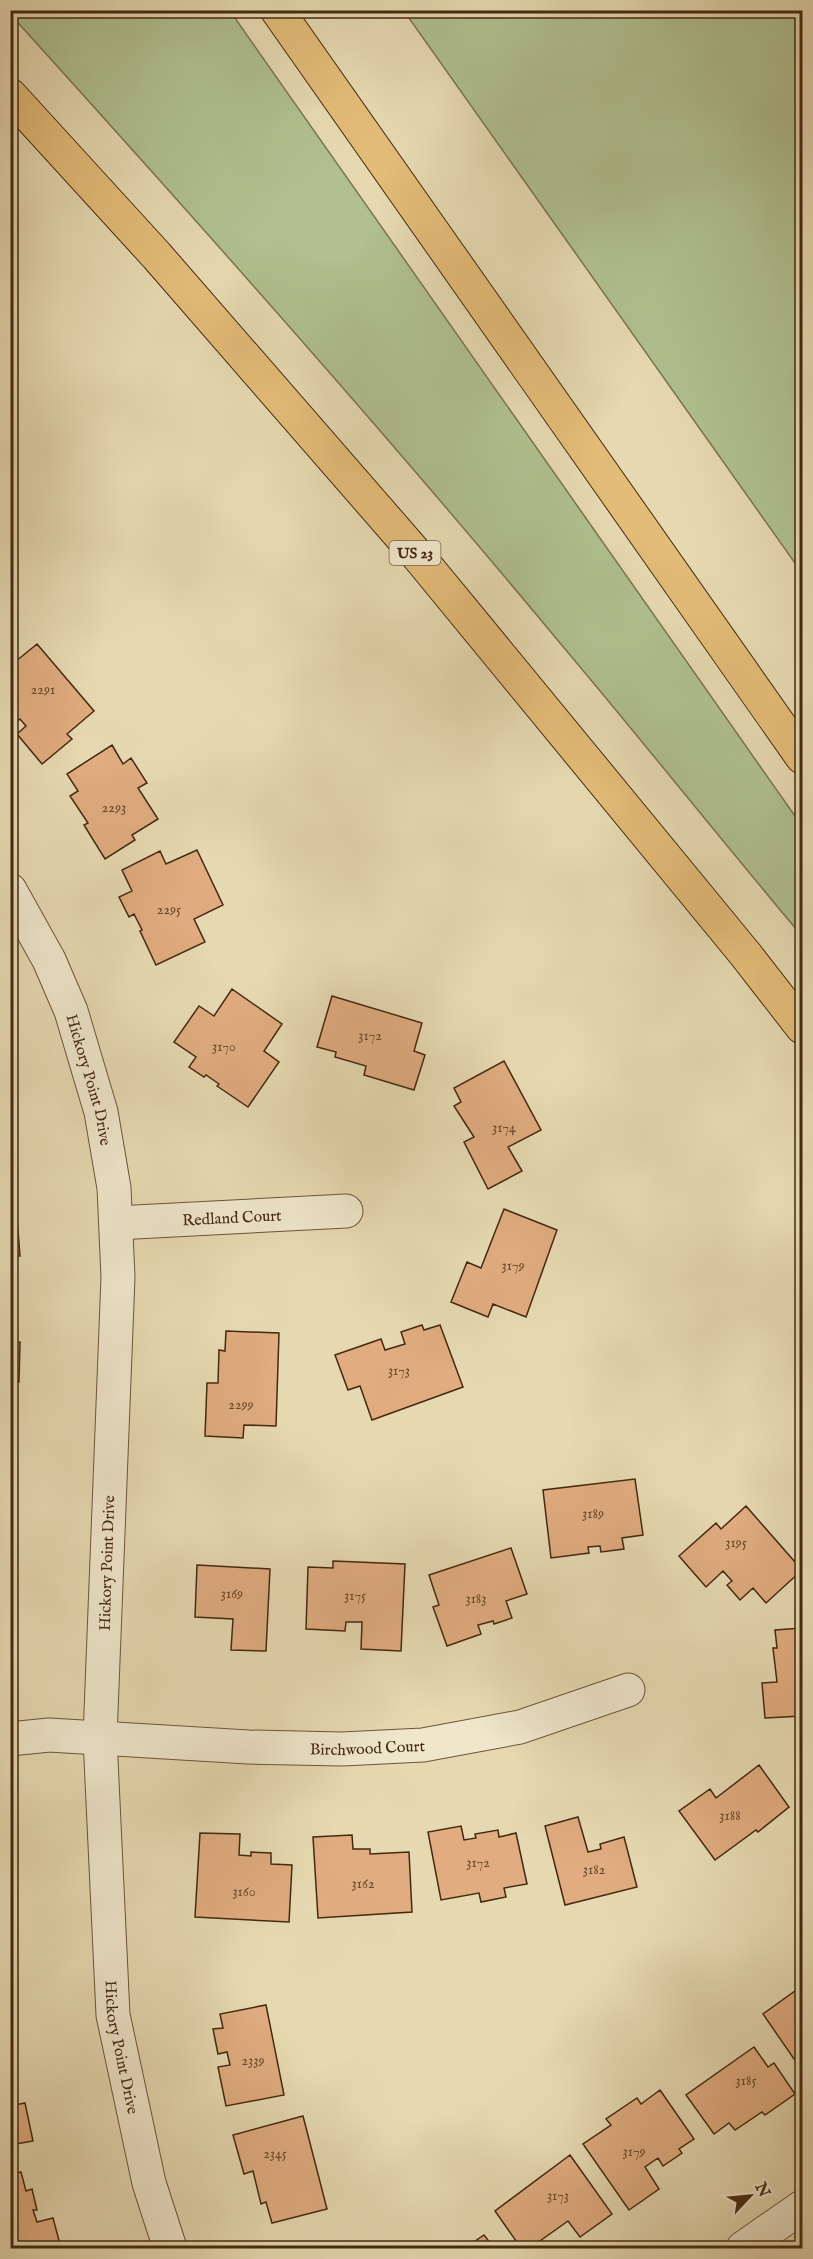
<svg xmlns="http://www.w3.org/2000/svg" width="813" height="2259" font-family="'IM FELL English',serif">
<rect width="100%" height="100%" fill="#e6d9b1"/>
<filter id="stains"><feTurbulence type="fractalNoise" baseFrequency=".00333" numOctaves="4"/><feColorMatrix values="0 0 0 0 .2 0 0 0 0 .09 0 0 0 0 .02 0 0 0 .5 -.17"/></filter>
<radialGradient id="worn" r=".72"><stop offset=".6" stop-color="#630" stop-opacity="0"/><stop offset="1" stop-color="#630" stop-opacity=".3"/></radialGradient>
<path fill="#b0c090" stroke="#7a7450" stroke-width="1.5" d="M11 10 230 11 802 826V936C722 841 645 744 565 649 386 433 199 223 11 15Z
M404 11H802V573Z"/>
<path fill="#e0ac80" stroke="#442910" stroke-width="1.5" d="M37 644 94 711 67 734 72 739 42 764 17 734 26 726 20 719 14 724 10 720V666Z
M112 745 123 764 131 758 147 783 138 788 158 819 132 835 135 840 105 859 84 825 88 823 70 796 78 791 67 774Z
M197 850 223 905 194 919 205 942 156 965 140 931 142 930 134 914 129 917 119 897 132 891 122 870 160 851 166 864Z
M232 989 282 1024 264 1051 279 1062 248 1107 217 1086 219 1084 206 1075 204 1077 189 1067 196 1057 174 1042 199 1006 214 1016Z
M332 996 422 1023 414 1051 425 1055 414 1090 364 1075 366 1066 335 1057 336 1052 317 1047Z
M504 1061 541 1130 508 1147 522 1171 488 1189 464 1142 474 1137 454 1106 461 1102 454 1088Z
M504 1209 557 1230 526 1317 493 1304 488 1317 451 1302 467 1262 481 1268Z
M10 1218H17L20 1256H10Z
M10 1311H17L16 1342H20L19 1382H10Z
M422 1325 424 1330 440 1325 463 1387 372 1420 360 1386 348 1390 335 1355 381 1339 385 1350 405 1344 401 1332Z
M226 1331 279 1333 276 1426 244 1425 243 1438 205 1436 207 1383H218L219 1350 225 1351Z
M10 1458 16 1459 14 1497H10Z
M635 1479 643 1535 622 1538 624 1549 601 1552 600 1546 588 1547 589 1553 551 1558 543 1490Z
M746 1506 802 1570 766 1603 753 1588 740 1600 727 1585 732 1581 723 1571 706 1587 679 1556 716 1523 721 1529Z
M511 1548 527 1594 506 1601 512 1618 494 1624 493 1621 478 1625 481 1634 447 1646 433 1607 439 1605 429 1575Z
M333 1561 405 1564 401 1651 361 1649 362 1622H346L345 1631 306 1629 308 1567 333 1568Z
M197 1565 270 1569 266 1651 231 1650 233 1619 195 1617Z
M802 1628V1716L765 1718 762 1683 777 1682 773 1648H777L775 1630Z
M759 1765 789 1807 758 1832 756 1830 715 1860 679 1811 710 1789 716 1798Z
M578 1817 588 1852 601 1849 600 1844 624 1837 637 1887 565 1905 545 1826Z
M461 1826 464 1840 476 1838 475 1834 498 1830 499 1837 516 1833 527 1884 504 1888 506 1897 481 1902 479 1893 441 1900 428 1832Z
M200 1833 240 1834 239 1855 251 1856V1852L271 1853V1864L292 1865 289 1922 195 1917Z
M352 1835 353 1849H370V1854L409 1852 412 1912 318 1918 313 1837Z
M802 1965V1978L796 1970Z
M802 1986V2053L794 2059 763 2014Z
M266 2005 284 2095 226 2106 218 2067 230 2065 227 2052 218 2054 213 2029 223 2028 220 2014Z
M754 2047 768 2067 774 2063 795 2094 765 2115 762 2112 735 2130 729 2123 714 2134 686 2095Z
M660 2090 694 2139 679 2149 682 2153 663 2166 658 2158 645 2167 659 2189 629 2210 583 2144 611 2125 606 2119 637 2098 641 2104Z
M25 2103 33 2141 10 2145V2106Z
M303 2116 327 2209 272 2223 266 2202 261 2204 253 2171 244 2174 233 2135Z
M570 2155 612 2214 580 2237 568 2221 530 2248H521L495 2211Z
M21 2172 26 2191 32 2189 37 2210H33L37 2222 53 2218 61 2248H10V2175Z
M484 2235 494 2248H465Z"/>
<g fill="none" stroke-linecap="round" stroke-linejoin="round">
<g stroke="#6c5538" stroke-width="35">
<g id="street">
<path id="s1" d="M10 890 49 960 71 1011 101 1112 114 1188 118 1277 100 1738 113 2015 149 2183 170 2248"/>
<path id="s2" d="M116 1223 346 1211"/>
<path id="s3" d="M10 1739 49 1735 248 1747 342 1749 423 1745 520 1727 628 1690"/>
<path d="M743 2248 802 2207"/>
</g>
</g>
<g stroke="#442910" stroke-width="35">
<path id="highway" d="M277 10 802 757
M10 95 157 256 418 556 746 955 802 1027"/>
</g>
<use href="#street" stroke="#efe6cc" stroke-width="33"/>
<use href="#highway" stroke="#e3bc78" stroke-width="33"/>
</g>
<g text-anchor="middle" stroke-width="6" stroke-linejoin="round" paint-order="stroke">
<g font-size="14" fill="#6b4a2c">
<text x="43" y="694">2291</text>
<text x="114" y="812">2293</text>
<text x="169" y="914">2295</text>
<text x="370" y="1040">3172</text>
<text x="224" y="1051">3170</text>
<text x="504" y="1132">3174</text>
<text x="513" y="1270">3179</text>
<text x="399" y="1375">3173</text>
<text x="241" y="1409">2299</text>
<text x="593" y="1518">3189</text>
<text x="736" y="1547">3195</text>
<text x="232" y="1598">3169</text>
<text x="355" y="1600">3175</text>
<text x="476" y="1603">3183</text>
<text x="730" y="1820">3188</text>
<text x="478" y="1867">3172</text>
<text x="594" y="1874">3182</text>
<text x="363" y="1888">3162</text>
<text x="244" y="1896">3160</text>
<text x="253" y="2065">2339</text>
<text x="746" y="2085">3185</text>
<text x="634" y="2156">3179</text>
<text x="275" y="2158">2345</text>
<text x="558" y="2200">3173</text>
</g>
<rect fill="#efe6cc" stroke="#776248" stroke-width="1.5" x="389.5" y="541" width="51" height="24" rx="4.5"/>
<g font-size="15" font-weight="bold" fill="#442910">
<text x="415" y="558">US 23</text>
</g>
<g font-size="16" fill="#442910" stroke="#efe6cc">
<text dy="6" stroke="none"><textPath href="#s1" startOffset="207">Hickory Point Drive</textPath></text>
<text dy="6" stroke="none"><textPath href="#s2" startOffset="116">Redland Court</textPath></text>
<text transform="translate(106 1563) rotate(-88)" y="6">Hickory Point Drive</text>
<text dy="6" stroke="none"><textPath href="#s3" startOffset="358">Birchwood Court</textPath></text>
<text dy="6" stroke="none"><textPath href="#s1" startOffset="1179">Hickory Point Drive</textPath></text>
</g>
</g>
<rect width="813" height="2259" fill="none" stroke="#e6d9b1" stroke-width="36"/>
<rect x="12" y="12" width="789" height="2235" fill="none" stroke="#442910" stroke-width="3"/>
<rect x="18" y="18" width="777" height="2223" fill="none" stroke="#442910" stroke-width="1.5"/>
<g transform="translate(750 2196) rotate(64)" stroke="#efe6cc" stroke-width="4.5" paint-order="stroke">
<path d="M0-4.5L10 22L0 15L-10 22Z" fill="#442910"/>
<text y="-9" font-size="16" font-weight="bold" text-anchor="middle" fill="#442910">N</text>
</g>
<rect width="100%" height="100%" filter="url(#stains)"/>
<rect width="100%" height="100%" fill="url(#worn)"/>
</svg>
